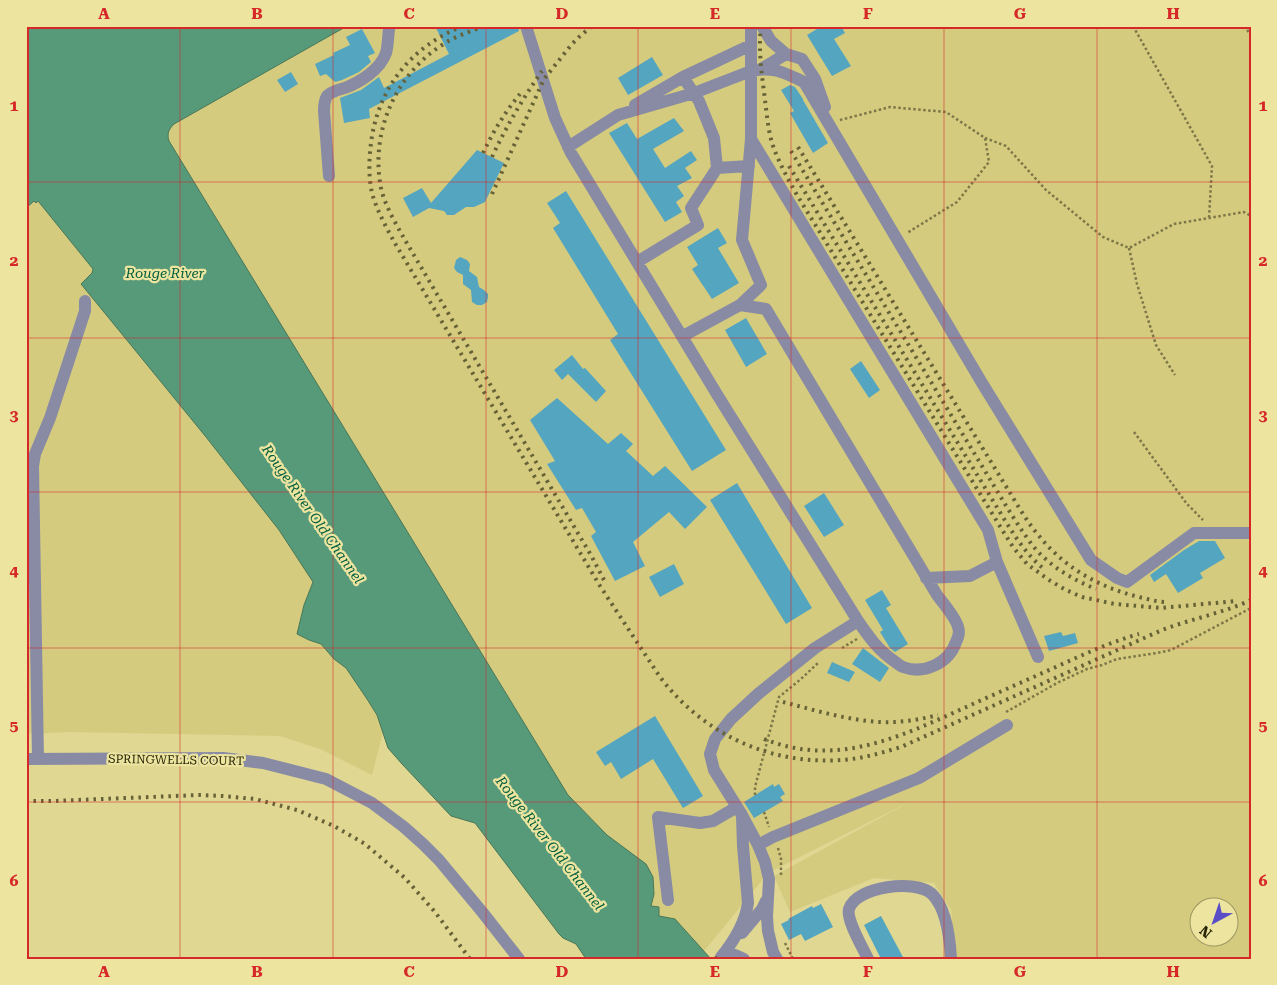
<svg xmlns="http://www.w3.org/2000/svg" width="1277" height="985" font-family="'Roboto Serif',serif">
<rect width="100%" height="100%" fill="#dfd792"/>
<path fill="#d4cb7e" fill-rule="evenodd" d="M347 26H1251V959H955L951 910 934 883 874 878 790 912 774 876 913 800 768 873 704 951 673 919 658 916 651 906 654 894 653 877 646 864 607 835 568 795 169 141 168 136V131L174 124ZM1200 908H1230V938H1200Z
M34 201H38L93 269 92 273 81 284 206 437 279 530 314 582 304 605 309 640 321 644 334 659 346 668 367 699 377 715 383 732 372 775 320 749 280 736 70 732 26 734V208Z"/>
<path fill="#569a7a" stroke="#487758" d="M26 26H347L174 124C168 130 167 134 169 141L568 795 607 835 646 864 653 877 654 894 651 906 659 907V916L675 919 711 959H586L576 944 563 938 559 934 475 823 451 816 402 764 388 748 377 715 367 699 346 668 334 659 321 644 309 640 297 634 304 605 313 582 279 530 206 437 81 284 92 273 93 269 38 201 36 203 34 201 26 208Z"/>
<path fill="#54a5c0" d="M435 26H518L519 31 369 109 370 118 344 123 340 98 361 90 379 77 384 88 449 54Z
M822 26H841L845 33 834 39 851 66 832 76 807 35Z
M362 29 375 53 368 56 371 62 359 72 342 80 335 82 326 74 320 76 315 64 334 55 333 53 350 45 346 37Z
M652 57 663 75 628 95 618 78Z
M291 72 298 84 285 92 277 80Z
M790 85 795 87 803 99V100L828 143 813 153 790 113 794 111 781 90Z
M674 118 684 131 653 149 665 168 691 151 697 160 685 168 692 178 677 186 684 196 676 202 682 212 665 222 609 133 627 123 637 139Z
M477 150 504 163 485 202 474 207H466L454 215H447L444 211 429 208 413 217 403 198 422 188 431 203Z
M566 191 726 450 692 471 610 340 618 334 553 228 560 223 547 203Z
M718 228 727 243 718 248 739 283 712 299 692 269 698 265 687 247Z
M460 257 467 260 470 264 469 271 477 277 479 287 484 290 488 294V297L487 302 482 305H477L472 302 471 290 463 284V275L457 272 454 268 456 260Z
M746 318 767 354 746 367 725 330Z
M572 355 583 369 585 368 606 391 596 402 568 374 562 380 554 370Z
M861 361 880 390 869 398 850 369Z
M557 398 608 444 621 433 633 444 626 451 653 476 665 466 707 507 685 529 669 512 633 542 645 566 615 581 591 536 596 532 582 508 576 510 547 464 555 461 530 420Z
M737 483 812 608 786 624 710 500Z
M824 493 844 525 824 537 804 506Z
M1199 541H1215L1225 558 1200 573 1203 578 1178 593 1166 574 1154 582 1150 575 1184 550Z
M674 564 684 584 660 597 649 577Z
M882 590 891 605 886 608 908 644 895 652 890 648 880 632 883 630 865 600Z
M1061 632 1063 636 1075 633 1078 643 1049 651 1044 636Z
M863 648 889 668 880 682 852 664Z
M832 662 855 672 849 682 827 673Z
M655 716 703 796 683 808 653 759 621 779 611 762 605 766 596 752Z
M773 784 774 787 779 784 785 794 780 797 783 801 754 818 744 802Z
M821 904 833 927 805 941 801 934 789 940 781 924 789 920 788 919 812 906 813 908Z
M881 916 904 959H881L864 925Z"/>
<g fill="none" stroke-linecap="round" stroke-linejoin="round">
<path stroke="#7d7748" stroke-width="2.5" stroke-dasharray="2.5 2.5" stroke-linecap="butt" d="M1133 26 1212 166 1209 218
M1244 26 1251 35
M840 120 890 107 946 112 985 138 989 162 957 202 907 233
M985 138 1006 146 1046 190 1103 237 1129 248 1174 224 1244 212 1251 216
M1129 248 1137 284 1156 345 1175 375
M1134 432 1187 504 1203 520
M842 648 857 639
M1006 712 1057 683 1087 669 1102 665 1117 659 1157 653 1171 650 1251 608
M755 795V787L779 697 801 679 818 663
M764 812 769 827
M778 848 781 859V875
M785 943 793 959"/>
<path stroke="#898ba4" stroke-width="12" d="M526 26 555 118 571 153 718 396 858 621 815 648 758 694 731 719 715 739 710 754 714 770 742 815 758 845 765 862 769 879 767 917 768 931 773 952 777 959
M762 26 771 41 786 54
M761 69 786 54 802 59 815 79 825 107
M635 105 683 77
M751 139 988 530 997 562 970 576 926 578
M568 147 618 115 694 93 751 71C773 66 785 73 804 82L982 383 1091 560 1117 578 1127 582 1194 533H1251
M717 168 714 138 699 101 683 77 751 45
M329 176 324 111C324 106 324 101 327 96 332 91 338 90 345 88 360 82 380 70 386 53 388 46 388 37 389 29L390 26
M637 262 698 225 691 208 717 168 749 166
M740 305 761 285 742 240 751 139V26
M683 336 740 305 766 309 937 595C943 603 956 618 958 627 960 632 958 638 956 642 949 663 924 675 903 667 900 666 897 663 894 661 878 650 869 637 858 621
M997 562 1038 657
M26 759 223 758 263 763 326 779 372 803 404 827 423 844 439 860 483 913 519 959
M38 759 33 466 35 454 50 418 85 311V301
M758 845 773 837 919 778 1007 725
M668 900 658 817 700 823 713 821 737 807
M742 933 762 909 766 901
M721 957C734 941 745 924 748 903L743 846 742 817
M720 959C728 951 734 954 744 959
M868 959C863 948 846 920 849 909 856 886 916 879 932 894 947 909 950 939 951 959"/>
<path stroke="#666137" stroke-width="4" stroke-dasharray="2.5 5" stroke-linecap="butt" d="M463 26C414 45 381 84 372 136 369 155 368 174 372 193 377 211 387 229 396 245L600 586 660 677C703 734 770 765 841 760 861 759 881 753 901 747L1162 630C1191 619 1223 613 1251 600
M484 26C470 32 455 36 442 45 395 75 370 133 381 188 385 206 396 224 405 240L592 557 605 582
M761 26C758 51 762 75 765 100 767 115 768 131 773 146 779 163 788 179 797 195L1001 528 1013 547 1027 564 1049 580 1066 590 1082 597 1115 604 1161 608 1236 601
M798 147 1007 488C1017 504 1027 522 1039 536 1066 569 1099 587 1139 597 1148 599 1157 602 1166 602
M791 151 1008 509C1015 520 1022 531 1030 542 1046 564 1071 579 1096 589
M483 153C493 132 505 112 520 94
M492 157C506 127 523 98 542 71
M789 166 998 509C1011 530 1024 553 1044 569
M492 194 544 79 572 44 579 37 592 26
M783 702C814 710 847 720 879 722 899 723 918 720 938 715
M764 739C836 768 900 737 964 708 995 694 1027 680 1058 666 1085 654 1110 642 1139 634
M26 801H53L199 795 223 796 255 799 297 810 334 826 365 844 405 878 435 912 470 959
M716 959 718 956"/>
</g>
<path fill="none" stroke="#d62828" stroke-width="1" stroke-opacity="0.55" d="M180 26V959M333 26V959M486 26V959M638 26V959M791 26V959M944 26V959M1097 26V959M26 182H1251M26 338H1251M26 492H1251M26 648H1251M26 802H1251"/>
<g text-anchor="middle" stroke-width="4.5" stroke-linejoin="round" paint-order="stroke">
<g font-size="12" fill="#272407" stroke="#ece49f">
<text transform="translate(176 760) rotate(1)" y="4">SPRINGWELLS COURT</text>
</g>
<g font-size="14" font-style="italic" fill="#025e3f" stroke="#ece49f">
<text x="165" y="278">Rouge River</text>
<text transform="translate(313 514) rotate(55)" y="5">Rouge River Old Channel</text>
<text transform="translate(550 843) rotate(52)" y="5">Rouge River Old Channel</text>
</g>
</g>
<rect width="1277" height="985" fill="none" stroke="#ece49f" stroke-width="55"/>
<g transform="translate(1214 922) rotate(220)"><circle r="24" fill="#ece49f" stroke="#9d9762"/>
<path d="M0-4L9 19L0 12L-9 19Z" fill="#5a4ec7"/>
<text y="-8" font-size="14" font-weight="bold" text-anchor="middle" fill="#272407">N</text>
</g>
<rect x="28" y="28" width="1222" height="930" fill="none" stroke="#d62828" stroke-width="2"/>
<g font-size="16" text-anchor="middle" font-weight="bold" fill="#d62828">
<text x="104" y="19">A</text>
<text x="257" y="19">B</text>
<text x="409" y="19">C</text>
<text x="562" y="19">D</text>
<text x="715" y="19">E</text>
<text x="868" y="19">F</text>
<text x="1020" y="19">G</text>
<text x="1173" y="19">H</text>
<text x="14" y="111">1</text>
<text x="1263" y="111">1</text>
<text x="14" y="266">2</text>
<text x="1263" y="266">2</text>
<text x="14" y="421">3</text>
<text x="1263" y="421">3</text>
<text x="14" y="576">4</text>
<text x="1263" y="576">4</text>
<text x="14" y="731">5</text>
<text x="1263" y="731">5</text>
<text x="14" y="886">6</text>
<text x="1263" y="886">6</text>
<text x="104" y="977">A</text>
<text x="257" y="977">B</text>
<text x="409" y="977">C</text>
<text x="562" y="977">D</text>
<text x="715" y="977">E</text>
<text x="868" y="977">F</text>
<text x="1020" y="977">G</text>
<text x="1173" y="977">H</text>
</g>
</svg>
